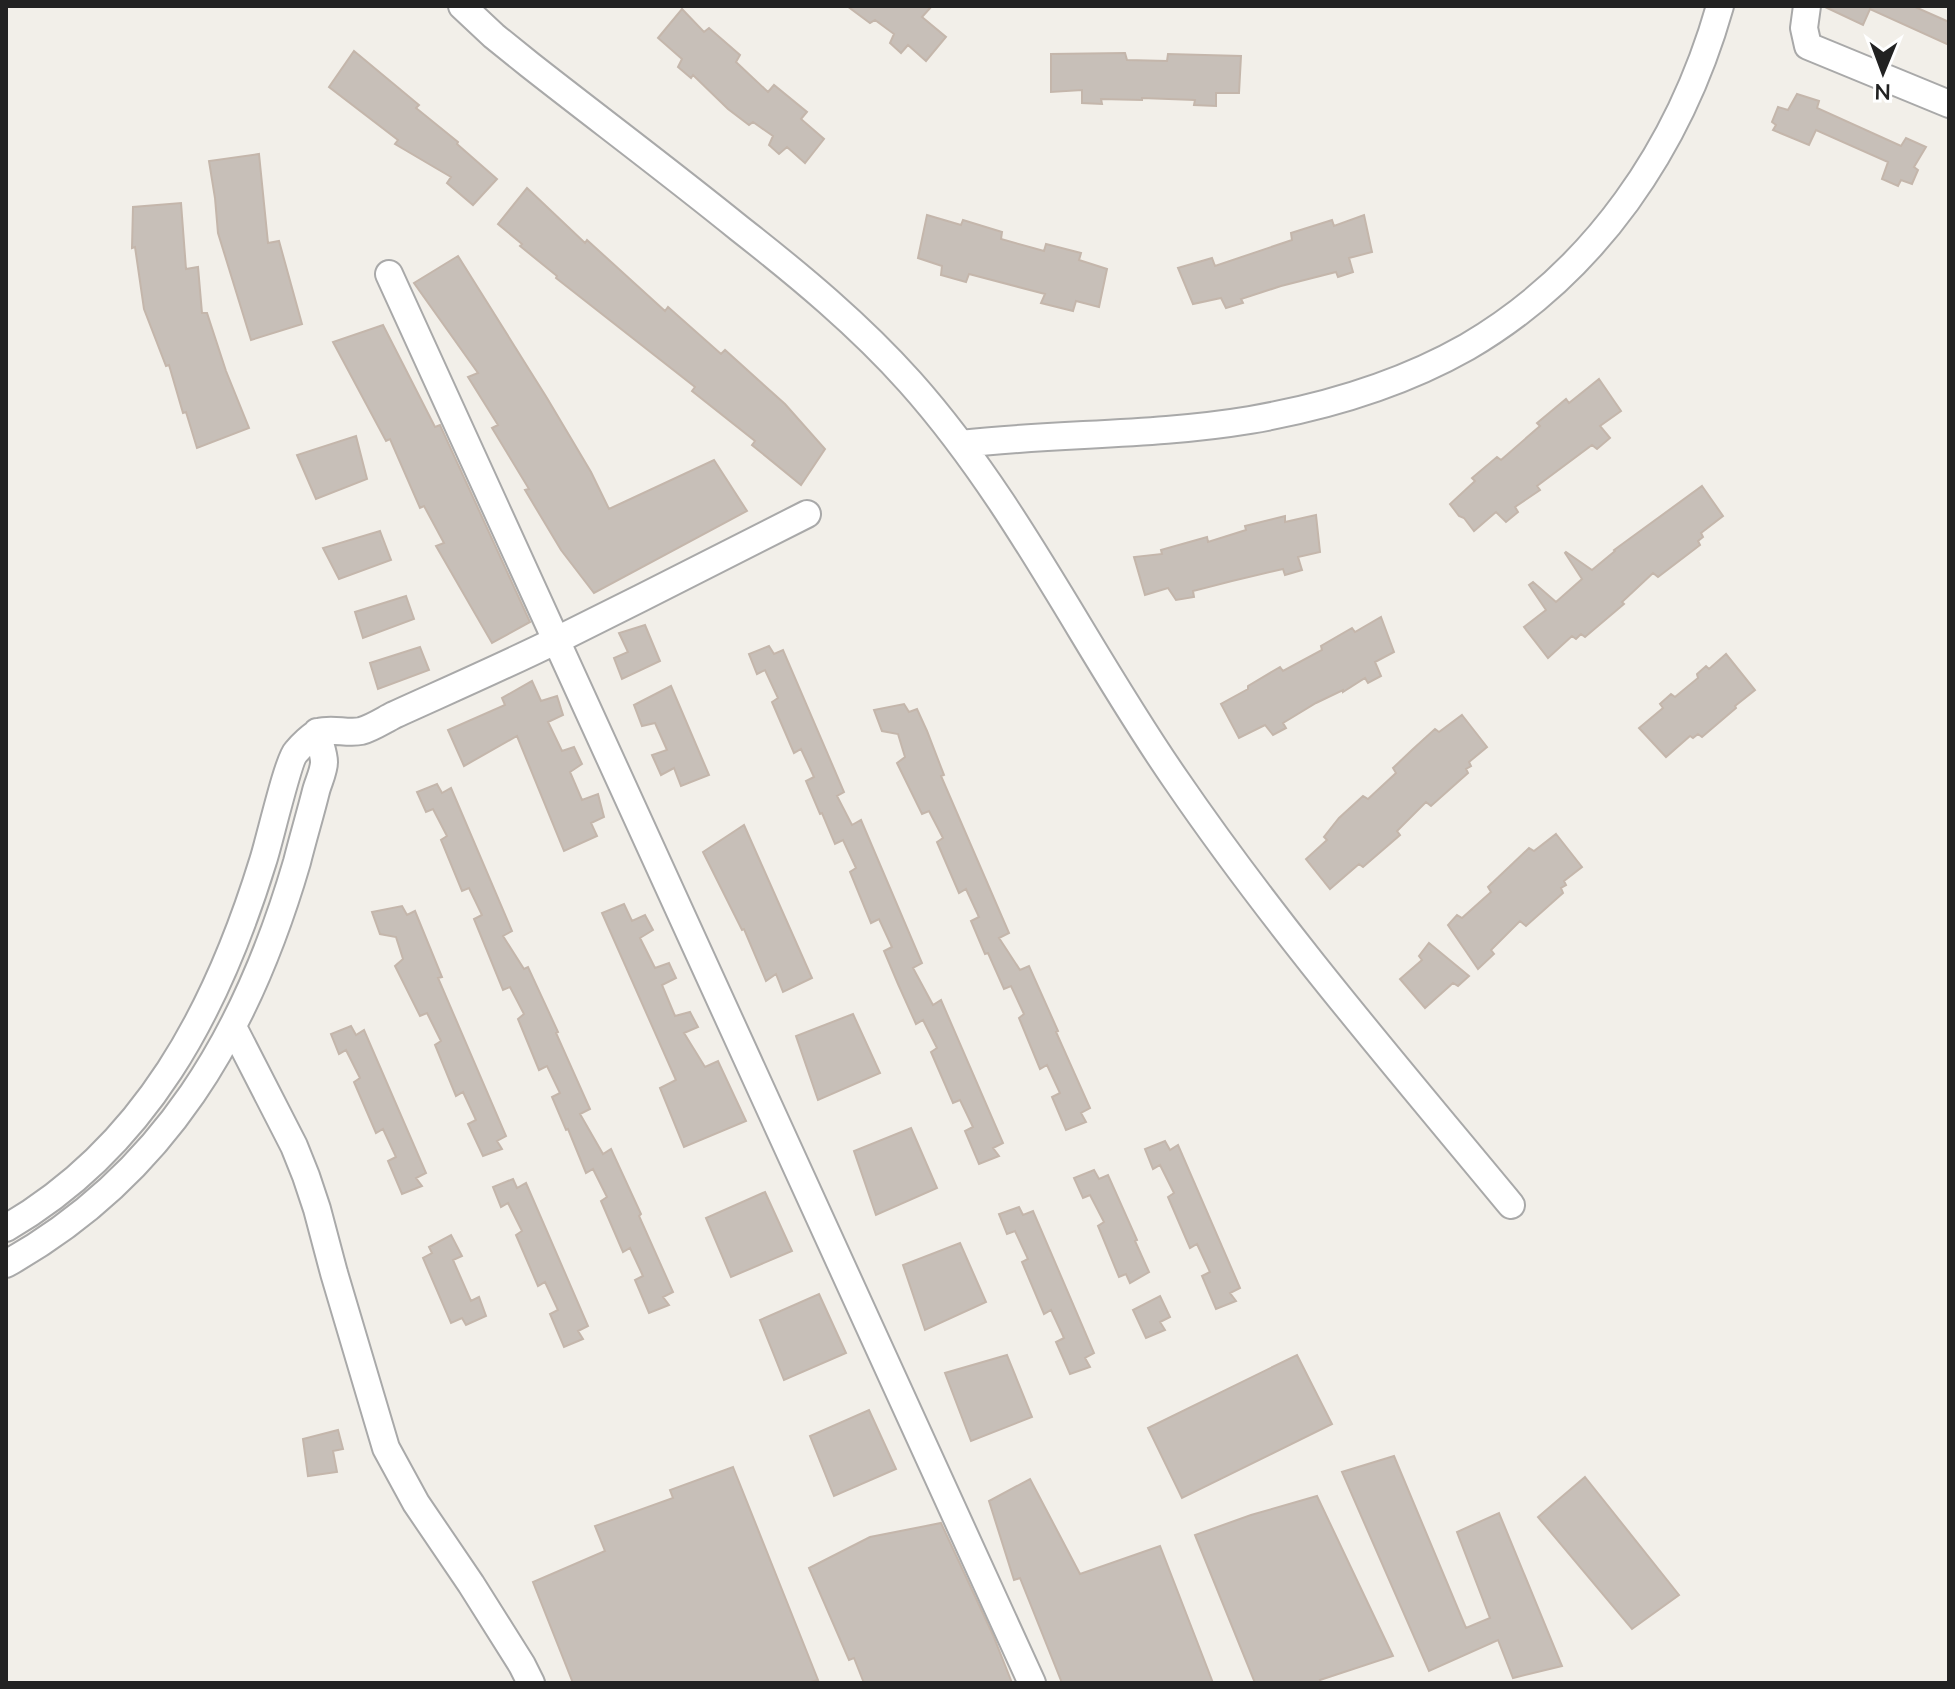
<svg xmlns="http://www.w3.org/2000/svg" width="1955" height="1689" font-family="'Nunito Sans',sans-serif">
<rect width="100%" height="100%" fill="#f2efe9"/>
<path fill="#c7bfb8" stroke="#c4b6ab" stroke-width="2" d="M847 6H932L922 17 946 37 926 61 908 45 901 53 890 43 894 34 875 20 870 23Z
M1823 6H1913L1949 22V45L1870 9 1863 25Z
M682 9 704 32 709 28 740 55 736 62 768 92 774 85 807 112 801 119 824 139 805 163 787 147 779 154 769 145 773 136 753 122 749 125 728 109 693 75 691 78 678 67 682 59 658 38Z
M354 51 419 105 416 108 458 142 457 144 497 179 473 205 447 183 451 177 395 144 398 140 329 87Z
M1125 53 1127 60 1167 61 1168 54 1241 56 1239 93H1216V106L1194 105 1195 100 1142 98V100L1101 99 1102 104 1082 103V90L1051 92V54Z
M1797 94 1819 101 1817 108 1901 146 1906 138 1926 147 1914 167 1918 170 1912 184 1901 180 1898 186 1882 179 1888 162 1816 130 1809 145 1773 130 1776 125 1772 122 1778 107 1788 110Z
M259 154 268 243 279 241 302 324 251 340 218 233 215 198 209 161Z
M527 188 585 243 587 240 665 311 668 307 721 354 725 350 785 404 825 449 801 485 752 445 755 441 692 391 695 387 556 278 557 276 520 246 522 244 498 224Z
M181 203 186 269 198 267 202 313H207L226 371 249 428 197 448 186 412 183 413 169 365 166 366 144 309 135 247 132 248 133 207Z
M927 215 961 225 963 220 1002 232 1001 239 1044 251 1046 244 1081 253 1079 260 1107 269 1099 307 1076 301 1073 311 1041 303 1045 294 969 274 966 282 941 275 942 266 918 258Z
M1364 215 1372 252 1349 258 1353 272 1338 277 1336 272 1281 286 1241 299 1243 303 1226 308 1221 298 1193 304 1178 268 1212 258 1215 266 1292 240 1291 233 1332 220 1334 226Z
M458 256 547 398 591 472 609 509 714 460 747 511 594 593 561 550 525 490 529 489 492 428 498 425 468 377 478 373 414 283Z
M383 325 435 427 440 425 530 622 492 643 436 546 444 543 424 506 420 508 390 439 386 441 333 342Z
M1599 379 1621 411 1600 426 1610 438 1597 449 1592 445 1537 486 1540 490 1515 507 1518 512 1506 522 1496 512 1474 531 1464 518 1459 516 1450 504 1475 481 1472 478 1497 457 1501 460 1540 426 1537 423 1566 399 1569 403Z
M356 436 367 479 316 499 297 455Z
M1702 486 1723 516 1701 533 1703 537 1698 541 1700 545 1658 577 1653 573 1622 602 1624 604 1585 637 1581 634 1576 639 1572 636 1548 658 1524 627 1546 610 1529 585 1533 582 1556 602 1582 579 1565 553 1566 552 1592 570 1615 551 1614 550Z
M1316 515 1320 552 1298 557 1302 570 1285 575 1283 569 1232 581 1193 591 1194 597 1176 600 1168 588 1145 595 1134 557 1162 554 1161 550 1207 537 1208 542 1246 530 1245 526 1285 516V522Z
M380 531 391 560 339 579 323 548Z
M406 596 414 619 363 638 355 612Z
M1381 617 1394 652 1375 662 1381 676 1368 683 1365 678 1343 692V690L1316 703 1283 723 1286 728 1273 735 1265 725 1239 738 1221 704 1248 689V686L1280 667 1283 671 1322 650 1321 646 1352 628 1355 632Z
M645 625 660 661 622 679 614 658 628 652 619 633Z
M769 646 774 654 783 650 844 792 837 796 852 825 861 820 922 963 913 968 933 1005 941 1000 1003 1143 993 1148 999 1156 979 1164 965 1131 973 1127 960 1100 953 1103 931 1052 937 1048 923 1020 916 1024 898 984 884 951 892 947 879 919 871 923 850 872 856 868 843 840 835 844 822 813 820 814 806 781 814 777 801 749 794 753 772 702 778 698 765 670 757 674 749 654Z
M420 647 429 670 378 689 370 663Z
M1726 654 1755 690 1735 706 1736 708 1702 737 1698 734 1693 738 1690 736 1666 757 1639 728 1663 708 1660 704 1671 694 1675 697 1698 678 1697 674 1706 666 1709 669Z
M532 681 541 701 557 696 563 715 548 722 562 751 574 747 582 764 570 772 582 800 598 794 604 817 591 823 597 836 564 851 517 736 464 766 448 730 505 705 502 698Z
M671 686 709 775 681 786 674 768 661 775 652 755 667 750 655 723 642 726 634 705Z
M904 704 909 712 917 709 927 731 944 775 941 776 1009 933 999 938 1020 970 1029 966 1058 1031 1056 1032 1090 1108 1081 1113 1086 1122 1066 1130 1052 1097 1060 1093 1047 1065 1040 1069 1019 1018 1024 1014 1011 986 1004 989 988 953 985 954 971 921 979 917 966 889 959 893 937 842 943 838 929 811 922 814 897 763 905 757 898 734 882 731 874 710Z
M1462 715 1487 747 1469 762 1471 766 1466 769 1468 773 1431 806 1426 802 1397 831 1400 835 1363 867 1359 864 1330 889 1306 859 1327 840 1324 837 1339 818 1363 796 1368 799 1396 773 1393 768 1413 749 1435 729 1439 732Z
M437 784 442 793 451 788 512 931 503 936 524 969 528 967 558 1032 556 1033 590 1109 580 1114 603 1154 611 1149 641 1214 639 1216 673 1292 663 1297 669 1305 649 1313 635 1280 643 1276 630 1248 623 1252 601 1201 607 1197 593 1169 586 1173 568 1129 566 1130 552 1097 560 1093 547 1066 539 1070 518 1019 524 1014 510 987 503 990 474 919 482 915 469 888 462 891 441 840 447 836 433 809 426 812 417 792Z
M744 825 812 978 783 992 776 974 766 981 744 929 742 930 703 852Z
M1556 834 1582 867 1564 881 1566 885 1561 888 1563 893 1526 926 1520 921 1491 950 1494 954 1478 969 1448 925 1457 915 1462 918 1491 892 1488 887 1529 848 1534 851Z
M624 904 632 921 645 915 653 930 640 938 655 968 669 963 676 978 662 985 675 1016 690 1012 698 1027 684 1033 705 1067 718 1061 746 1121 684 1147 660 1088 676 1080 602 913Z
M402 906 407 915 415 911 442 977 438 978 506 1136 497 1141 502 1149 483 1156 468 1124 476 1120 463 1092 456 1096 435 1045 441 1041 427 1013 420 1016 395 966 403 959 396 937 380 934 372 912Z
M1429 943 1469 976 1458 986 1453 983 1425 1008 1400 979 1422 960 1419 956Z
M853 1014 880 1073 818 1100 796 1036Z
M351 1026 356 1035 364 1030 426 1173 416 1178 422 1186 402 1194 388 1161 396 1157 383 1129 376 1133 354 1082 360 1078 346 1050 339 1054 331 1034Z
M911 1128 937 1188 876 1215 854 1151Z
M1165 1141 1170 1150 1178 1145 1240 1288 1230 1293 1236 1301 1216 1309 1202 1276 1210 1272 1197 1244 1190 1248 1168 1197 1174 1193 1160 1165 1153 1169 1145 1149Z
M1094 1170 1099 1179 1108 1175 1137 1240 1135 1241 1149 1272 1130 1283 1126 1274 1119 1277 1098 1226 1104 1222 1090 1195 1083 1198 1074 1178Z
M513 1179 517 1188 526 1183 588 1326 578 1331 583 1339 564 1347 550 1314 558 1310 545 1282 538 1286 516 1235 522 1231 508 1203 501 1207 493 1187Z
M765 1192 792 1251 731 1277 706 1218Z
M1019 1207 1023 1215 1033 1211 1094 1353 1085 1358 1090 1367 1070 1374 1056 1342 1064 1338 1051 1310 1044 1314 1022 1262 1028 1259 1015 1231 1007 1234 999 1214Z
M451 1235 462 1256 453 1260 471 1301 479 1297 486 1316 466 1325 462 1318 451 1323 423 1258 432 1253 429 1247Z
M960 1243 986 1302 925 1330 903 1265Z
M819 1294 846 1353 784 1380 760 1320Z
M1160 1296 1170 1317 1160 1322 1165 1330 1146 1338 1133 1310Z
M1007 1355 1032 1417 971 1441 945 1373Z
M1297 1355 1332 1424 1182 1498 1148 1428Z
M869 1410 896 1469 834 1496 810 1436Z
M338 1430 343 1449 333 1451 337 1472 308 1476 303 1439Z
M1394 1456 1466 1628 1490 1618 1457 1532 1499 1513 1562 1666 1513 1678 1498 1640 1429 1671 1342 1472Z
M733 1467 818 1680 807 1683H573L533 1582 605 1551 595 1526 673 1498 670 1490Z
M1585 1477 1679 1595 1632 1629 1538 1517Z
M1030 1479 1080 1574 1160 1546 1213 1683H1062L1020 1578 1014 1580 989 1501Z
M1317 1496 1393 1656 1320 1680 1321 1683H1255L1195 1535 1251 1515Z
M941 1523 993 1635 1012 1683H864L854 1658 849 1660 809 1568 870 1537Z"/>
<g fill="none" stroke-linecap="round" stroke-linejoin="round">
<g stroke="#a9a9a9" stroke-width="30">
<path id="minor" d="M462 6 494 36 530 65C600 120 671 173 740 229 800 276 859 325 910 382 1017 502 1085 649 1176 780 1278 929 1396 1066 1511 1205
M1807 6 1804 28 1808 46 1949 104
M389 274 1032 1683
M961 444C1057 433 1154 436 1250 420 1325 407 1400 385 1467 347 1595 272 1680 147 1720 6
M233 1027 294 1146 306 1176 317 1209 334 1273 386 1448 416 1503 471 1584 522 1665 531 1683
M6 1228C146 1147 217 1010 263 861 269 843 288 760 296 752 301 746 312 735 319 732 332 728 348 734 361 731 372 728 384 720 394 715 449 690 504 666 559 639 642 598 724 556 807 514
M6 1264C165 1175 247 1033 297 862 303 838 310 815 316 791 318 783 324 771 324 762 324 753 319 742 317 732"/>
</g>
<use href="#minor" stroke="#fff" stroke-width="26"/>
</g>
<rect width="1955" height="1689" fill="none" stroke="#222222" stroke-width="16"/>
<g transform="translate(1883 72) rotate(181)" stroke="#ffffff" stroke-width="6" paint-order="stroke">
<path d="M0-6L14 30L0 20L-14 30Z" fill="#222222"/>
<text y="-12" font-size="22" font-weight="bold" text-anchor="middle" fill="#222222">N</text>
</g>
</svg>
